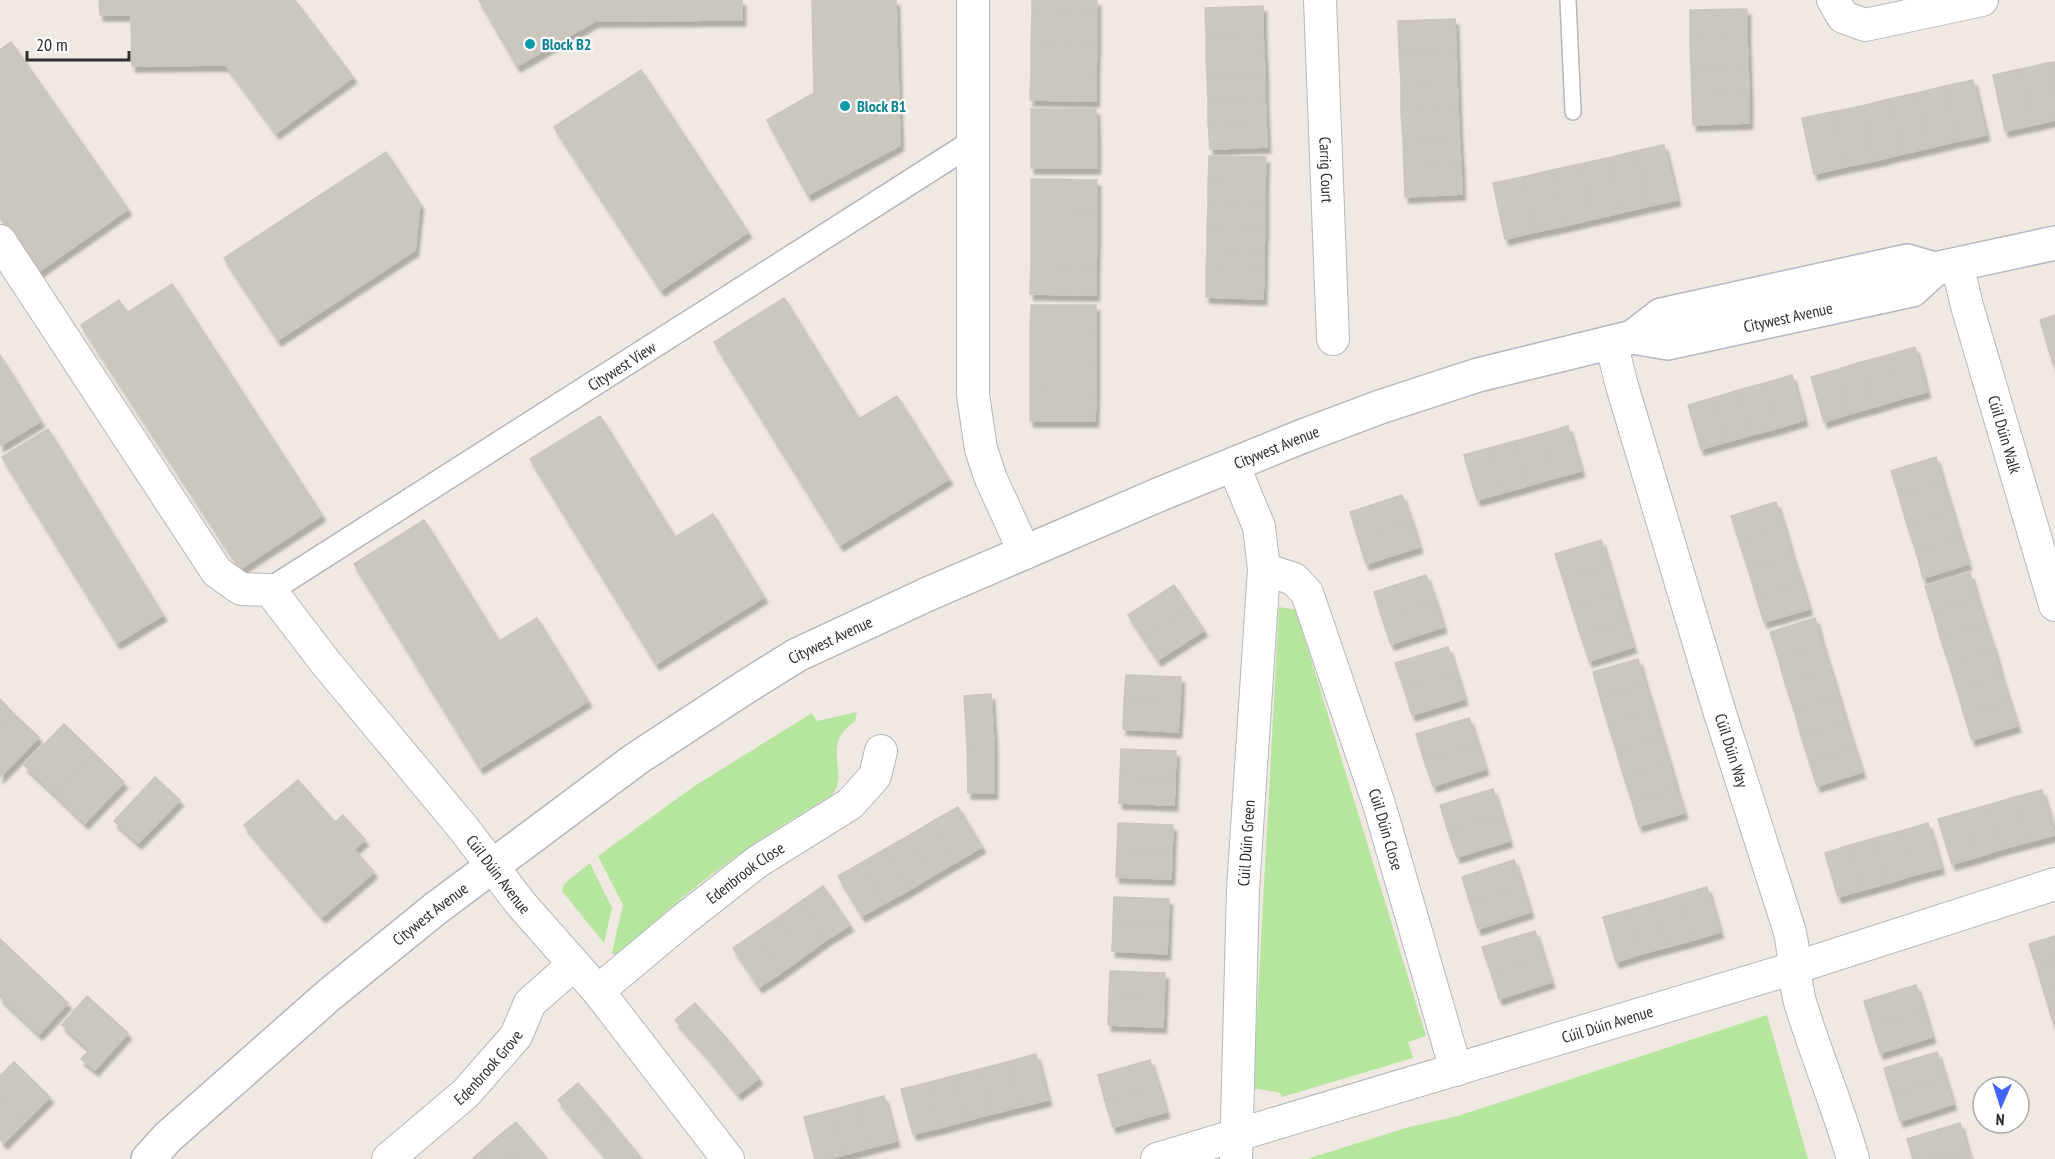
<svg xmlns="http://www.w3.org/2000/svg" width="2055" height="1159" font-family="'PT Sans Narrow',sans-serif">
<defs>
<filter id="shadow"><feDropShadow dx="3.5" dy="6" stdDeviation="1.5" flood-color="#0004"/></filter>
</defs>
<rect width="100%" height="100%" fill="#efe9e1"/>
<path fill="#b6e59e" d="M1279 607 1296 610 1426 1036 1408 1042 1413 1058 1282 1097 1280 1093 1259 1089H1253Z
M857 712 855 721C818 747 852 773 831 796 754 840 679 894 617 958L612 953 623 905 598 856 693 787 812 713 817 721Z
M590 863 612 908 604 943 562 891 564 884Z
M1767 1015 1808 1159H1307L1409 1127 1458 1116Z"/>
<path fill="#cbc7bf" stroke="#cbc5ba" stroke-width="1.5" filter="url(#shadow)" d="M99 0H295L353 77 276 133 226 65 132 66 131 15H100Z
M479 0H742V20L595 21 517 66Z
M812 0H896L900 145 808 195 767 120 814 93Z
M1032 0H1097V13L1032 12Z
M1263 6V33L1206 35 1205 8Z
M1747 9V37L1690 38V10Z
M1032 12 1097 13V42L1031 41Z
M1455 19 1456 50 1399 52 1398 21Z
M1263 33 1264 55 1206 56V35Z
M1747 37 1748 65 1691 67 1690 38Z
M1031 41 1097 42 1096 72 1031 71Z
M11 42 128 209 38 272 0 218V50Z
M1456 50 1457 80 1401 82 1399 52Z
M1264 55 1265 76 1207 78 1206 56Z
M2055 62V92L2048 63Z
M2048 63 2055 92V120L2033 125 2021 69Z
M1748 65 1749 94 1692 96 1691 67Z
M2021 69 2033 125 2005 131 1993 75Z
M641 70 748 232 661 290 554 127Z
M1031 71 1096 72V101L1030 100Z
M1265 76V98L1208 100 1207 78Z
M1457 80 1458 108 1401 111V82Z
M1973 80 1986 135 1958 141 1945 86Z
M1945 86 1958 141 1929 148 1917 93Z
M1917 93 1929 148 1902 154 1889 99Z
M1749 94V123L1693 125 1692 96Z
M1265 98 1266 120 1208 122V100Z
M1889 99 1902 154 1874 161 1862 106Z
M1862 106 1874 161 1844 167 1832 112Z
M1458 108 1459 136 1403 139 1401 111Z
M1031 109H1096L1097 139H1031Z
M1832 112 1844 167 1814 174 1802 118Z
M1266 120 1267 147 1210 149 1208 122Z
M1459 136 1461 166 1404 168 1403 139Z
M1031 139H1097V168H1031Z
M1664 145 1677 200 1649 206 1636 151Z
M1636 151 1649 206 1620 213 1608 158Z
M386 152 420 204 415 250 278 340 224 258Z
M1209 156 1266 157 1265 184 1208 183Z
M1608 158 1620 213 1593 219 1580 164Z
M1580 164 1593 219 1564 226 1552 170Z
M1461 166 1462 194 1405 197 1404 168Z
M1552 170 1564 226 1535 232 1523 177Z
M1523 177 1535 232 1505 239 1493 183Z
M1031 179 1097 180V209L1031 208Z
M1208 183 1265 184V206L1208 205Z
M1208 205 1265 206V228L1207 227Z
M1031 208 1097 209V237H1031Z
M1207 227 1265 228 1264 250 1207 249Z
M1031 237H1097L1096 266 1031 265Z
M1207 249 1264 250V271L1206 270Z
M1031 265 1096 266V295L1030 294Z
M1206 270 1264 271 1263 299 1206 297Z
M172 284 322 515 240 569 81 325 119 300 127 313Z
M784 298 859 419 897 396 949 479 840 545 714 342Z
M1031 305H1096V334H1030Z
M2055 315V364H2053L2040 320Z
M1030 334H1096V363H1030Z
M1915 347 1927 392 1900 399 1888 355Z
M0 355 41 421 0 446Z
M1888 355 1900 399 1874 407 1861 362Z
M1861 362 1874 407 1849 414 1836 370Z
M1030 363H1096V392L1030 391Z
M1836 370 1849 414 1824 422 1811 377Z
M1792 375 1804 420 1778 428 1765 383Z
M1765 383 1778 428 1751 435 1738 390Z
M1738 390 1751 435 1726 442 1713 398Z
M1030 391 1096 392 1095 421H1030Z
M1713 398 1726 442 1701 449 1688 405Z
M600 416 675 537 713 514 764 597 656 664 530 459Z
M1568 426 1581 471 1554 478 1541 434Z
M48 429 163 615 117 643 2 457Z
M1541 434 1554 478 1527 486 1515 441Z
M1515 441 1527 486 1502 493 1489 448Z
M1489 448 1502 493 1477 500 1464 455Z
M1936 457 1943 483 1899 496 1891 471Z
M1943 483 1952 511 1907 525 1899 496Z
M1402 495 1411 521 1358 538 1350 512Z
M1776 502 1784 527 1739 541 1731 516Z
M1952 511 1960 538 1916 551 1907 525Z
M424 520 499 641 537 618 588 701 480 768 354 564Z
M1411 521 1419 547 1366 564 1358 538Z
M1784 527 1792 556 1748 569 1739 541Z
M1960 538 1968 564 1923 578 1916 551Z
M1601 540 1609 566 1563 579 1555 554Z
M1792 556 1801 583 1756 596 1748 569Z
M1609 566 1617 594 1572 608 1563 579Z
M1970 573 1977 598 1933 611 1925 586Z
M1426 575 1435 601 1382 618 1374 592Z
M1801 583 1809 609 1764 622 1756 596Z
M1174 585 1189 608 1143 638 1128 615Z
M1617 594 1625 621 1580 634 1572 608Z
M1977 598 1985 624 1940 637 1933 611Z
M1435 601 1443 627 1391 644 1382 618Z
M1189 608 1204 630 1158 660 1143 638Z
M1815 618 1822 644 1778 657 1770 632Z
M1625 621 1633 647 1589 661 1580 634Z
M1985 624 1994 650 1949 664 1940 637Z
M1822 644 1830 670 1785 683 1778 657Z
M1448 647 1456 672 1404 689 1395 663Z
M1994 650 2001 676 1957 690 1949 664Z
M1638 659 1645 684 1600 697 1593 672Z
M1830 670 1838 696 1794 710 1785 683Z
M1456 672 1464 699 1412 715 1404 689Z
M1126 675 1181 677 1180 704 1124 702Z
M2001 676 2009 701 1964 715 1957 690Z
M1645 684 1653 710 1608 724 1600 697Z
M991 694 994 744 967 745 964 696Z
M1838 696 1846 723 1801 736 1794 710Z
M0 699 15 715 0 730Z
M2009 701 2017 726 1972 740 1964 715Z
M1124 702 1180 704 1178 732 1123 729Z
M1653 710 1661 737 1616 750 1608 724Z
M15 715 39 737 0 777V730Z
M1469 718 1477 743 1424 760 1416 734Z
M1846 723 1854 748 1809 761 1801 736Z
M64 724 94 753 55 794 24 765Z
M1661 737 1669 763 1624 777 1616 750Z
M1477 743 1485 769 1433 786 1424 760Z
M994 744V793H968L967 745Z
M1854 748 1862 772 1817 786 1809 761Z
M1121 749 1176 751 1175 778 1120 776Z
M94 753 124 782 85 823 55 794Z
M1669 763 1676 788 1632 802 1624 777Z
M1120 776 1175 778 1174 805 1119 803Z
M155 777 180 800 138 843 114 821Z
M298 780 335 822 343 815 365 840 354 849 374 872 322 917 244 825Z
M1676 788 1684 813 1639 826 1632 802Z
M1493 789 1501 815 1448 831 1440 805Z
M2042 790 2055 835 2028 842 2015 797Z
M2015 797 2028 842 2002 849 1988 805Z
M1988 805 2002 849 1977 857 1963 812Z
M958 807 982 847 956 862 933 821Z
M1963 812 1977 857 1952 864 1938 819Z
M1501 815 1509 841 1457 857 1448 831Z
M933 821 956 862 932 876 908 836Z
M1118 823 1173 825 1172 852 1117 850Z
M1928 823 1941 868 1914 875 1901 831Z
M1901 831 1914 875 1888 883 1875 838Z
M908 836 932 876 909 890 885 849Z
M1875 838 1888 883 1863 890 1850 845Z
M1850 845 1863 890 1838 897 1825 853Z
M885 849 909 890 885 903 861 863Z
M1117 850 1172 852 1171 879 1116 877Z
M1514 860 1522 886 1470 903 1462 877Z
M861 863 885 903 862 916 838 876Z
M823 886 850 925 826 940 800 902Z
M1522 886 1530 912 1478 929 1470 903Z
M1707 887 1720 932 1693 940 1680 895Z
M1680 895 1693 940 1667 947 1653 903Z
M1114 897 1169 899 1168 926 1113 924Z
M800 902 826 940 804 956 777 918Z
M1653 903 1667 947 1641 954 1628 910Z
M1628 910 1641 954 1616 962 1603 917Z
M777 918 804 956 782 972 755 933Z
M1113 924 1168 926 1167 954 1112 951Z
M1535 931 1543 957 1491 973 1482 947Z
M755 933 782 972 759 987 733 948Z
M2055 936V960L2036 965 2029 944Z
M0 939 68 1003 39 1034 0 997Z
M1543 957 1551 982 1499 999 1491 973Z
M2055 960V985L2043 989 2036 965Z
M1110 971 1165 973 1164 1000 1109 998Z
M1916 985 1924 1011 1872 1027 1864 1001Z
M2055 985V1011L2050 1012 2043 989Z
M87 996 128 1033 95 1070 81 1059 90 1050 62 1025Z
M1109 998 1164 1000 1163 1027 1108 1025Z
M695 1003 728 1040 708 1057 675 1020Z
M1924 1011 1932 1037 1880 1053 1872 1027Z
M2055 1011V1028L2050 1012Z
M728 1040 759 1078 738 1094 708 1057Z
M1937 1052 1945 1078 1892 1094 1884 1068Z
M1036 1054 1048 1100 1019 1107 1007 1062Z
M1150 1060 1158 1086 1105 1101 1098 1075Z
M14 1062 50 1097 27 1120 0 1094V1076Z
M1007 1062 1019 1107 992 1114 980 1069Z
M980 1069 992 1114 965 1121 953 1076Z
M953 1076 965 1121 939 1128 927 1083Z
M1945 1078 1953 1104 1900 1121 1892 1094Z
M578 1083 610 1120 590 1138 558 1100Z
M927 1083 939 1128 913 1134 901 1089Z
M1158 1086 1166 1112 1113 1127 1105 1101Z
M0 1094 27 1120 4 1143 0 1139Z
M884 1096 896 1141 869 1148 857 1103Z
M857 1103 869 1148 843 1155 831 1110Z
M831 1110 843 1155 828 1159H815L804 1117Z
M610 1120 642 1159H608L590 1138Z
M516 1122 546 1157 544 1159H513L495 1139Z
M1960 1123 1967 1149 1933 1159H1913L1907 1139Z
M495 1139 513 1159H473V1158Z
M1967 1149 1971 1159H1933Z"/>
<g fill="none" stroke-linecap="round" stroke-linejoin="round">
<g stroke="#b4b7c1" stroke-width="18">
<path id="service" d="M1568 0 1573 112"/>
</g>
<g stroke="#b4b7c1" stroke-width="27">
<g id="pedestrian">
<path id="s1" d="M270 590 973 142"/>
</g>
</g>
<g stroke="#b4b7c1" stroke-width="34">
<g id="minor">
<path d="M973 0V395L981 449 991 479 1025 553"/>
<path id="s2" d="M1320 0 1333 339"/>
<path d="M1833 0 1843 17 1865 25 1982 0"/>
<path id="s3" d="M0 241 217 572 241 589 270 590 326 663 464 829 521 904 598 991 728 1159"/>
<path id="s4" d="M1957 264 1967 306 2055 605"/>
<path id="s5" d="M1611 342 1622 386 1719 710 1789 929C1796 953 1793 978 1800 1002 1816 1055 1838 1106 1853 1159"/>
<path d="M1233 464 1259 527 1264 569 1243 889 1236 1159"/>
<path id="s6" d="M1264 569 1294 579 1307 593 1379 804 1456 1070"/>
<path id="s7" d="M598 991 683 920 757 862 850 804 875 776 881 751"/>
<path id="s8" d="M388 1159 466 1093 516 1036 530 1003 573 965"/>
<path id="s9" d="M1157 1159 1794 968 2055 884"/>
</g>
</g>
<g stroke="#b4b7c1" stroke-width="36">
<g id="tertiary">
<path d="M1633 337 1661 315 1907 261 1935 269 2055 243"/>
<path id="s10" d="M148 1159 168 1137 329 995 435 909 636 759 744 688 797 655 928 594 1158 495 1303 436 1380 407 1478 375 1633 337 1668 343 1912 290 1935 269"/>
</g>
</g>
<use href="#service" stroke="#fff" stroke-width="15"/>
<use href="#pedestrian" stroke="#fff" stroke-width="24"/>
<use href="#minor" stroke="#fff" stroke-width="32"/>
<use href="#tertiary" stroke="#fff" stroke-width="33"/>
</g>
<g fill="#0f9aa8" stroke="#fff" stroke-width="2">
<circle cx="530" cy="44" r="6"/>
<circle cx="845" cy="106" r="6"/>
</g>
<g text-anchor="middle" stroke-width="4.5" stroke-linejoin="round" paint-order="stroke">
<g font-size="16" font-weight="bold" fill="#0d838f" stroke="#fff" text-anchor="start">
<text x="542" y="50">Block B2</text>
<text x="857" y="112">Block B1</text>
</g>
<g font-size="16" fill="#2e2e2e" stroke="#fff">
<text dy="6" stroke="none"><textPath href="#s2" startOffset="170">Carrig Court</textPath></text>
<text dy="6" stroke="none"><textPath href="#s10" startOffset="1878">Citywest Avenue</textPath></text>
<text dy="6" stroke="none"><textPath href="#s1" startOffset="417">Citywest View</textPath></text>
<text dy="6" stroke="none"><textPath href="#s4" startOffset="177">Cúil Dúin Walk</textPath></text>
<text dy="6" stroke="none"><textPath href="#s10" startOffset="1346">Citywest Avenue</textPath></text>
<text dy="6" stroke="none"><textPath href="#s10" startOffset="860">Citywest Avenue</textPath></text>
<text dy="6" stroke="none"><textPath href="#s5" startOffset="426">Cúil Dúin Way</textPath></text>
<text dy="6" stroke="none"><textPath href="#s6" startOffset="300">Cúil Dúin Close</textPath></text>
<text transform="translate(1246 843) rotate(-86)" y="6">Cúil Dúin Green</text>
<text dy="6" stroke="none"><textPath href="#s7" startOffset="189">Edenbrook Close</textPath></text>
<text dy="6" stroke="none"><textPath href="#s3" startOffset="819">Cúil Dúin Avenue</textPath></text>
<text dy="6" stroke="none"><textPath href="#s10" startOffset="374">Citywest Avenue</textPath></text>
<text dy="6" stroke="none"><textPath href="#s9" startOffset="470">Cúil Dúin Avenue</textPath></text>
<text dy="6" stroke="none"><textPath href="#s8" startOffset="136">Edenbrook Grove</textPath></text>
</g>
</g>
<g transform="translate(2001 1105) rotate(183)"><circle r="28" fill="#ffffff" stroke="#ababab" stroke-width="1.5"/>
<path d="M0-4.5L10 22L0 15L-10 22Z" fill="#4264fb"/>
<text y="-9" font-size="16" font-weight="bold" text-anchor="middle" fill="#2e2e2e">N</text>
</g>
<path d="M27 51v9h102v-9" fill="none" stroke="#2e2e2e" stroke-width="3"/>
<text x="36" y="51" font-size="18" fill="#2e2e2e" stroke="#ffffff" stroke-width="4.5" paint-order="stroke">20 m</text>
</svg>
